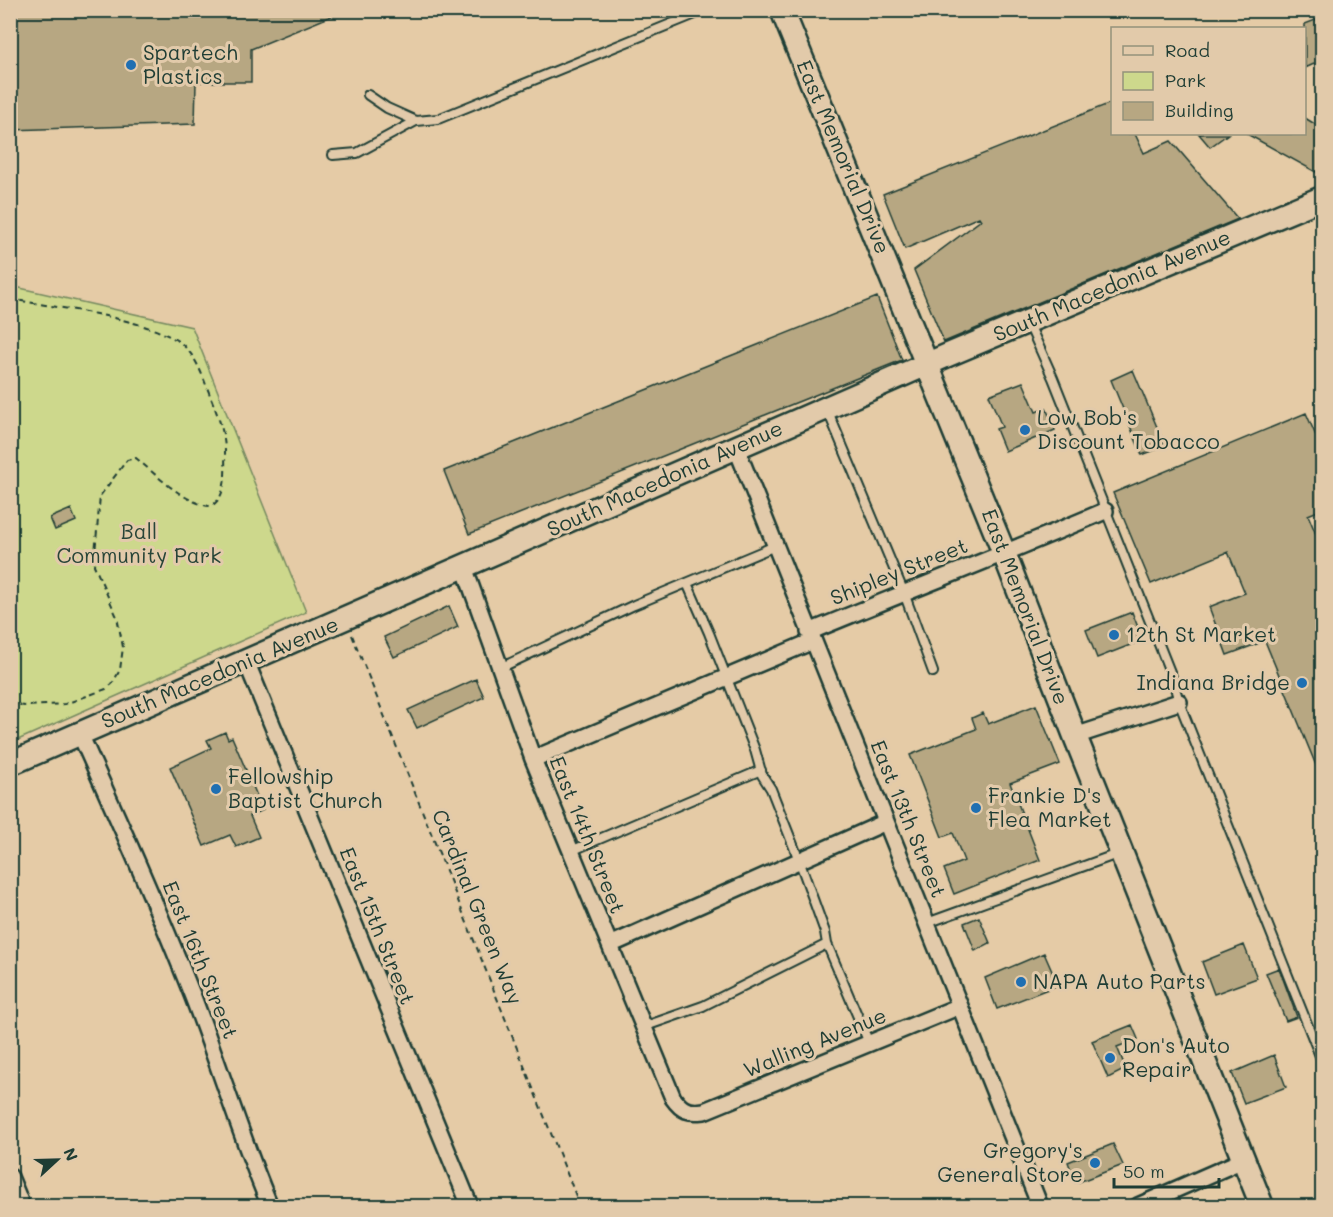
<svg xmlns="http://www.w3.org/2000/svg" width="1333" height="1217" font-family="Mali,sans-serif">
<rect width="100%" height="100%" fill="#e5cba6"/>
<filter id="ink" filterUnits="userSpaceOnUse"><feTurbulence type="fractalNoise" baseFrequency=".0167" numOctaves="2"/><feDisplacementMap in="SourceGraphic" scale="12" xChannelSelector="R" yChannelSelector="G"/><feConvolveMatrix kernelMatrix="1 2 1 2 8 2 1 2 1" color-interpolation-filters="sRGB"/></filter>
<g filter="url(#ink)">
<path fill="#cdd88c" stroke="#768a60" stroke-width="1.5" d="M11 286 192 327 306 612 11 743Z"/>
<path fill="#b7a782" stroke="#1f3d34" stroke-width="1.5" d="M10 10H343L344 11 251 49V82H196L195 124 10 130Z
M1323 17V60L1305 68V24Z
M1113 102V134H1135L1144 153 1171 141 1238 219 944 342 914 270 981 220 979 217 905 249 883 194Z
M1305 118 1323 129V176L1247 134H1305Z
M1199 134H1228L1210 147Z
M877 297 902 360 469 534 444 471Z
M1133 370 1165 446 1142 455 1111 380Z
M1023 382 1036 412 1046 408 1055 430 1005 451 996 429 1002 427 989 395Z
M1306 413 1323 452V509L1308 515 1323 551 1322 780 1265 641 1227 655 1209 607 1245 593 1228 552 1151 584 1113 493Z
M71 509 76 521 55 530 50 518Z
M449 606 458 627 394 657 384 637Z
M1132 612 1143 640 1097 658 1086 630Z
M476 679 484 697 417 728 408 710Z
M1036 705 1060 764 1010 783 1040 860 954 894 944 869 964 861 953 833 942 837 910 755 976 729 972 718 983 713 988 724Z
M225 732 228 739 232 737 263 810 250 816 259 837 236 847 230 835 204 846 170 767 211 748 207 740Z
M979 917 990 943 975 951 964 923Z
M1244 945 1257 978 1214 994 1202 962Z
M1044 953 1058 985 997 1009 985 978Z
M1279 968 1297 1017 1286 1021 1266 973Z
M1132 1025 1138 1039 1117 1047 1126 1069 1108 1078 1092 1041Z
M1274 1055 1286 1087 1244 1103 1232 1073Z
M1113 1144 1123 1165 1076 1183 1068 1162Z"/>
<g fill="none" stroke-linecap="round" stroke-linejoin="round">
<g stroke="#1f3d34" stroke-width="12">
<path id="lane" d="M368 95 387 108 416 121 438 119 705 10
M333 155 357 153 416 121
M1028 322 1053 378 1172 677 1179 702 1322 1061
M827 409 904 593 933 672
M687 583 709 633 755 750 762 775 771 789 799 860 825 932 827 944 869 1043
M500 668 634 605 775 546
M571 851 761 770
M927 923 1120 853
M643 1027 703 1006 827 944"/>
</g>
<g stroke="#1f3d34" stroke-width="20">
<path id="street" d="M736 447 1040 1206
M464 567 533 759 673 1098C682 1111 689 1113 704 1111L960 1006
M809 632C908 591 1007 553 1105 511
M246 661 470 1206
M80 734C119 821 158 908 193 997 220 1067 241 1138 270 1206
M1075 736 1179 702
M533 759 813 641
M610 945 886 822
M10 1177 22 1206
M1138 1206 1243 1160"/>
</g>
<g stroke="#1f3d34" stroke-width="27">
<path id="secondary" d="M782 10 1004 553 1075 736 1262 1206
M10 764 948 355 1322 198"/>
</g>
<path stroke="#1f3d34" stroke-width="2" stroke-dasharray="6 4.5" stroke-linecap="butt" d="M10 299C52 307 158 319 185 347 198 360 203 378 210 395 217 414 225 432 225 452 225 470 228 497 211 506 186 505 154 473 136 458L127 460 100 496 94 565 117 617 123 647 120 670 112 684 106 689 65 704 25 706 10 704
M352 635 580 1206"/>
<use href="#lane" stroke="#e2caaa" stroke-width="8"/>
<use href="#street" stroke="#e2caaa" stroke-width="15"/>
<use href="#secondary" stroke="#e2caaa" stroke-width="22"/>
</g>
</g>
<g fill="#1f6fb2" stroke="#e2caaa" stroke-width="2">
<circle cx="131" cy="65" r="6"/>
<circle cx="1025" cy="430" r="6"/>
<circle cx="1114" cy="635" r="6"/>
<circle cx="1302" cy="683" r="6"/>
<circle cx="216" cy="789" r="6"/>
<circle cx="976" cy="808" r="6"/>
<circle cx="1021" cy="982" r="6"/>
<circle cx="1110" cy="1058" r="6"/>
<circle cx="1095" cy="1163" r="6"/>
</g>
<g text-anchor="middle" stroke-width="6" stroke-linejoin="round" paint-order="stroke">
<g font-size="21" fill="#1f3d34" stroke="#e2caaa" text-anchor="start">
<text x="143" y="60">Spartech<tspan x="143" dy="24">Plastics</tspan></text>
<text x="1037" y="425">Low Bob's<tspan x="1037" dy="24">Discount Tobacco</tspan></text>
<text x="1126" y="642">12th St Market</text>
<text x="1290" y="690" text-anchor="end">Indiana Bridge</text>
<text x="228" y="784">Fellowship<tspan x="228" dy="24">Baptist Church</tspan></text>
<text x="988" y="803">Frankie D's<tspan x="988" dy="24">Flea Market</tspan></text>
<text x="1033" y="989">NAPA Auto Parts</text>
<text x="1122" y="1053">Don's Auto<tspan x="1122" dy="24">Repair</tspan></text>
<text x="1083" y="1158" text-anchor="end">Gregory's<tspan x="1083" dy="24">General Store</tspan></text>
</g>
<g font-size="21" fill="#1f3d34" stroke="#e2caaa">
<text transform="translate(843 157) rotate(67)" y="7">East Memorial Drive</text>
<text transform="translate(1112 286) rotate(-23)" y="7">South Macedonia Avenue</text>
<text transform="translate(665 479) rotate(-24)" y="7">South Macedonia Avenue</text>
<text transform="translate(899 572) rotate(-22)" y="7">Shipley Street</text>
<text transform="translate(1025 607) rotate(69)" y="7">East Memorial Drive</text>
<text transform="translate(220 673) rotate(-23)" y="7">South Macedonia Avenue</text>
<text transform="translate(908 819) rotate(68)" y="7">East 13th Street</text>
<text transform="translate(587 835) rotate(68)" y="7">East 14th Street</text>
<text transform="translate(477 907) rotate(68)" y="7">Cardinal Green Way</text>
<text transform="translate(377 926) rotate(68)" y="7">East 15th Street</text>
<text transform="translate(200 960) rotate(68)" y="7">East 16th Street</text>
<text transform="translate(815 1043) rotate(-22)" y="7">Walling Avenue</text>
</g>
<g font-size="21" fill="#284538" stroke="#e2caaa">
<text x="139" y="539">Ball<tspan x="139" dy="24">Community Park</tspan></text>
</g>
</g>
<rect width="1333" height="1217" fill="none" stroke="#e2caaa" stroke-width="36"/>
<rect x="18" y="18" width="1297" height="1181" fill="none" stroke="#1f3d34" stroke-width="2" filter="url(#ink)"/>
<rect x="1111" y="27" width="195" height="108" fill="#e2caaa" stroke="#94927b" stroke-width="1.5"/>
<rect x="1123" y="46" width="30" height="9" fill="#e2caaa" stroke="#94927b" stroke-width="1.5"/>
<text x="1165" y="57" font-size="18" fill="#1f3d34">Road</text>
<rect x="1123" y="72" width="30" height="18" fill="#cdd88c" stroke="#94927b" stroke-width="1.5"/>
<text x="1165" y="87" font-size="18" fill="#1f3d34">Park</text>
<rect x="1123" y="102" width="30" height="18" fill="#b7a782" stroke="#94927b" stroke-width="1.5"/>
<text x="1165" y="117" font-size="18" fill="#1f3d34">Building</text>
<g transform="translate(57 1160) rotate(68)" stroke="#e2caaa" stroke-width="4.5" paint-order="stroke">
<path d="M0-4.5L10 22L0 15L-10 22Z" fill="#1f3d34"/>
<text y="-9" font-size="16" font-weight="bold" text-anchor="middle" fill="#1f3d34">N</text>
</g>
<path d="M1114 1178v9h105v-9" fill="none" stroke="#1f3d34" stroke-width="3"/>
<text x="1123" y="1178" font-size="18" fill="#1f3d34" stroke="#e2caaa" stroke-width="4.5" paint-order="stroke">50 m</text>
</svg>
